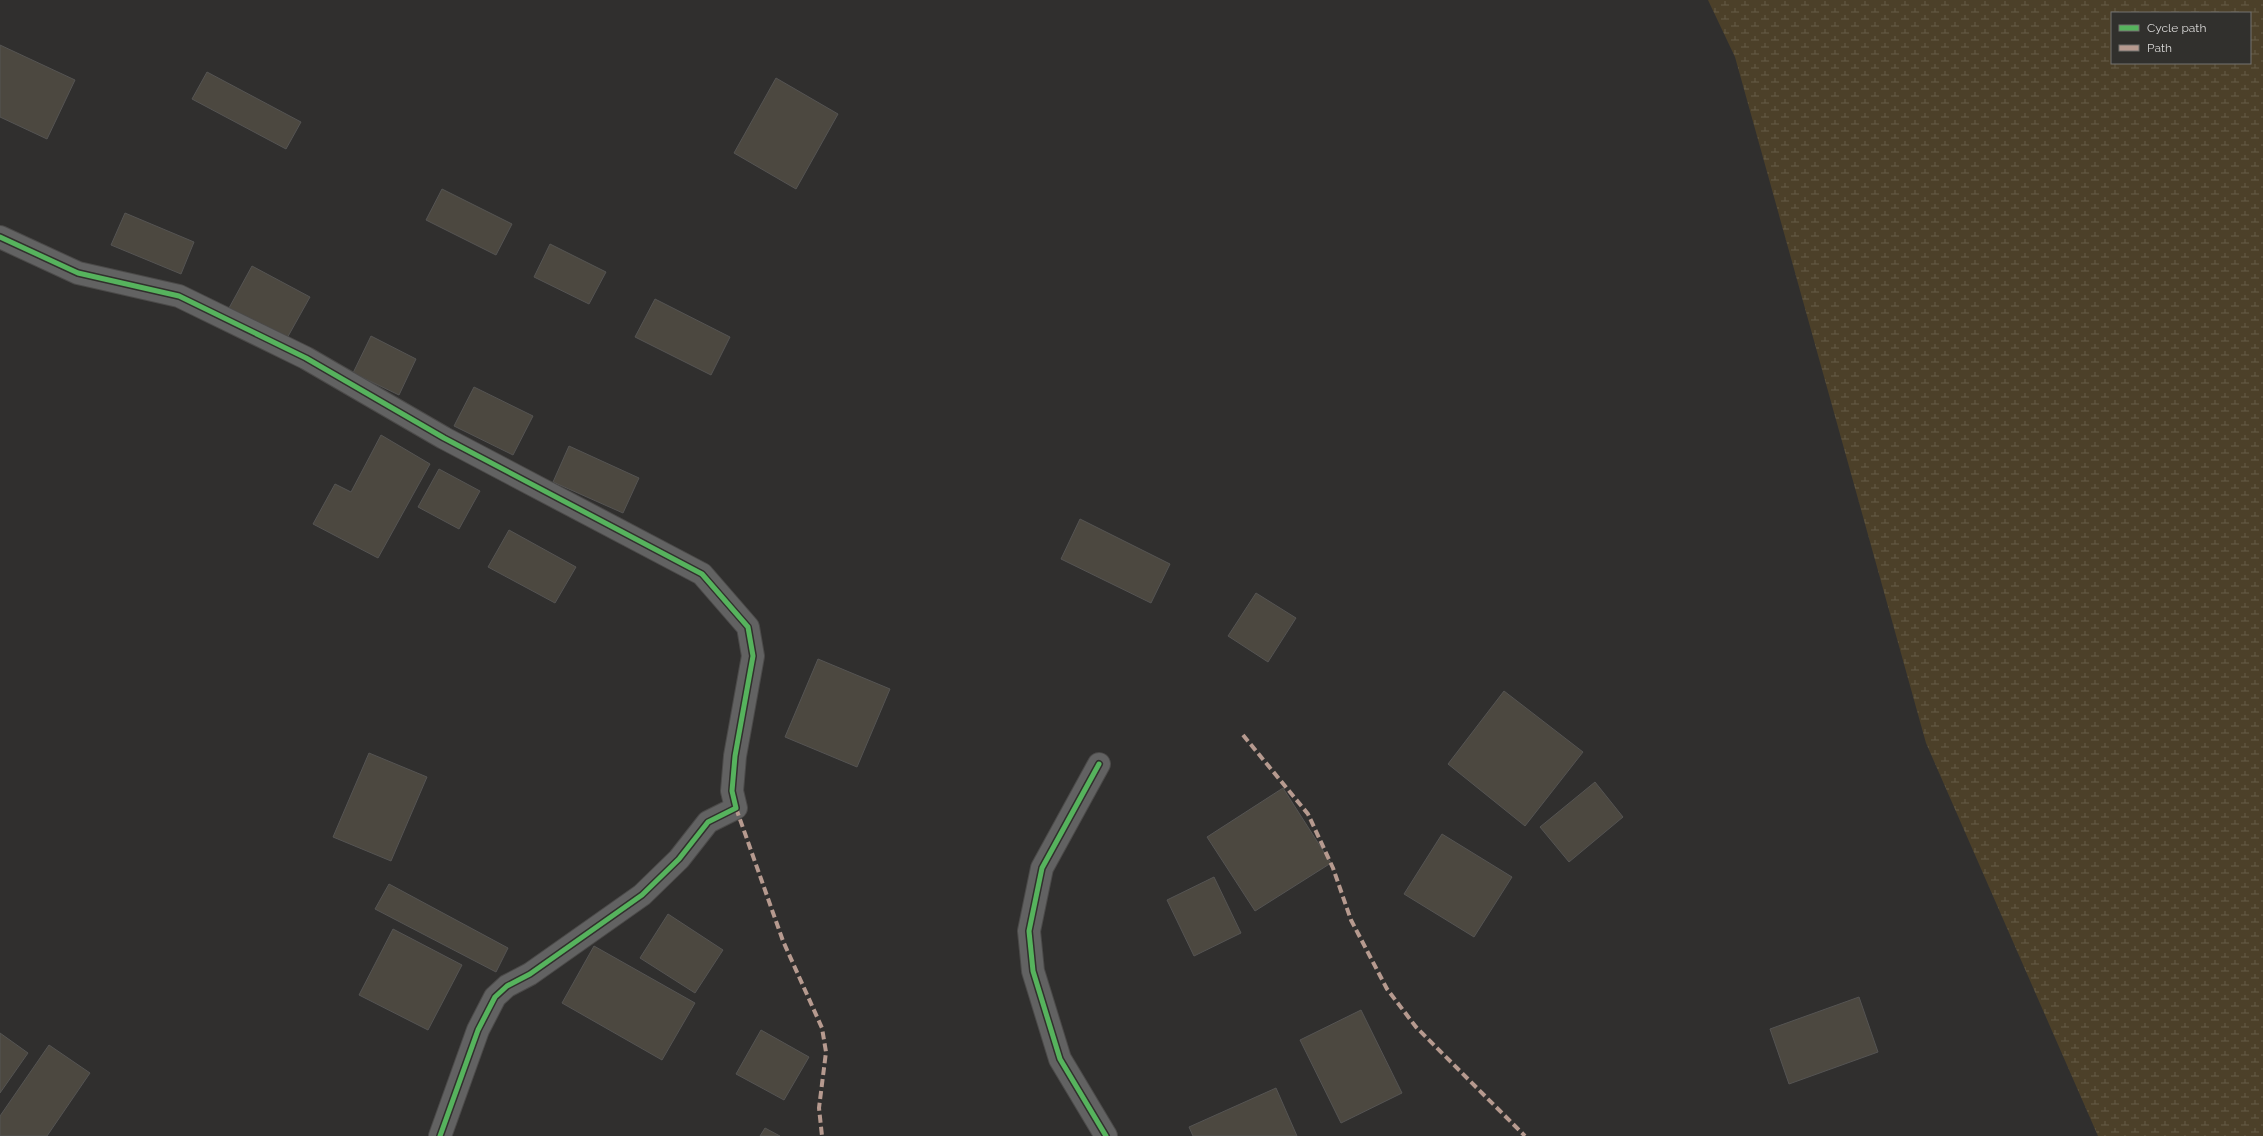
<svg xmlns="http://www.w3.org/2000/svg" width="2263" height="1136" font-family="Raleway,sans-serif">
<defs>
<pattern id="wetland-marsh" width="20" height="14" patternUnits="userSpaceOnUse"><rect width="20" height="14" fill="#4c4029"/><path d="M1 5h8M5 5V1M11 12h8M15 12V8" fill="none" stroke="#655b47"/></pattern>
</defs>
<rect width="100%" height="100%" fill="#302f2e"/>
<path fill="url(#wetland-marsh)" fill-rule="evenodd" d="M1708 0H2263V1136H2098L1926 743 1735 57ZM2112 13H2250V63H2112Z"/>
<path fill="#4c4840" stroke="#555453" d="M0 45 75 80 47 139 0 117Z
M207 72 301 122 286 149 192 99Z
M776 78 838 114 796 189 734 153Z
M442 189 512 224 496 255 426 220Z
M125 213 194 242 181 274 111 245Z
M550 244 606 272 589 304 534 277Z
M252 266 310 297 286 340 229 308Z
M655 299 730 337 711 375 635 337Z
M371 336 416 359 399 395 353 373Z
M474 387 533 416 513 455 454 426Z
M381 435 430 464 378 558 313 524 335 484 351 492Z
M569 446 639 478 623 513 553 482Z
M439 469 480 491 459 529 418 507Z
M1080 519 1170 564 1151 603 1061 559Z
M509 530 576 567 555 603 488 567Z
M1256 593 1296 618 1268 662 1228 636Z
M818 659 890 689 857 767 785 737Z
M1504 691 1583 752 1525 826 1448 764Z
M369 753 427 777 391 861 333 837Z
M1595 782 1623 817 1569 862 1540 827Z
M1283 788 1331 863 1255 911 1207 837Z
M1442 834 1512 877 1474 937 1404 894Z
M1214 877 1241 933 1194 956 1167 900Z
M389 884 508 948 496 972 375 909Z
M668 914 723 950 695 993 640 958Z
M393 929 462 965 428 1030 359 995Z
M594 946 695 1003 662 1060 562 1003Z
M1859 997 1878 1052 1789 1084 1770 1029Z
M1361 1010 1402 1093 1341 1123 1300 1040Z
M761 1030 809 1057 784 1100 736 1074Z
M0 1033 28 1053 0 1093Z
M49 1045 90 1073 47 1136H0V1116Z
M1276 1088 1297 1136H1193L1189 1127Z
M765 1128 780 1136H760Z"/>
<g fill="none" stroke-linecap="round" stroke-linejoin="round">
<g stroke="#4b4a49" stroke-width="24">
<path id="minor" d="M0 237 78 273 179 296 306 358 444 438 702 574 748 627 753 656 735 756 732 791 736 808 708 822 679 859 642 895 530 974 507 986 495 997 478 1030 440 1136
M1099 764 1042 868 1029 931 1033 971 1060 1059 1106 1136"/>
</g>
<use href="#minor" stroke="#626262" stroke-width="22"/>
<path stroke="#b69a8f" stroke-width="4" stroke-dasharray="8 4" stroke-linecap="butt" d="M1243 735 1308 814 1333 868 1351 920 1387 989 1416 1027 1525 1136
M736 808 783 941 822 1028 826 1052 819 1108 822 1136"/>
<g stroke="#31302d" stroke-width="8">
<path id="cycleway" d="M0 237 78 273 179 296 306 358 444 438 702 574 748 627 753 656 735 756 732 791 736 808 708 822 679 859 642 895 530 974 507 986 495 997 478 1030 440 1136
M1099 764 1042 868 1029 931 1033 971 1060 1059 1106 1136"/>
</g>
<use href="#cycleway" stroke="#56b35d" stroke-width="5"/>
</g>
<rect x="2111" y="12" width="140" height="52" fill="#31302d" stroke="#747371"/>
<rect x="2119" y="25" width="20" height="6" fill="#56b35d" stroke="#747371"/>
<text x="2147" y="32" font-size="12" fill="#d8d7d6">Cycle path</text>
<rect x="2119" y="45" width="20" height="6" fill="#b69a8f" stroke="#747371"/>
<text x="2147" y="52" font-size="12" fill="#d8d7d6">Path</text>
</svg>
